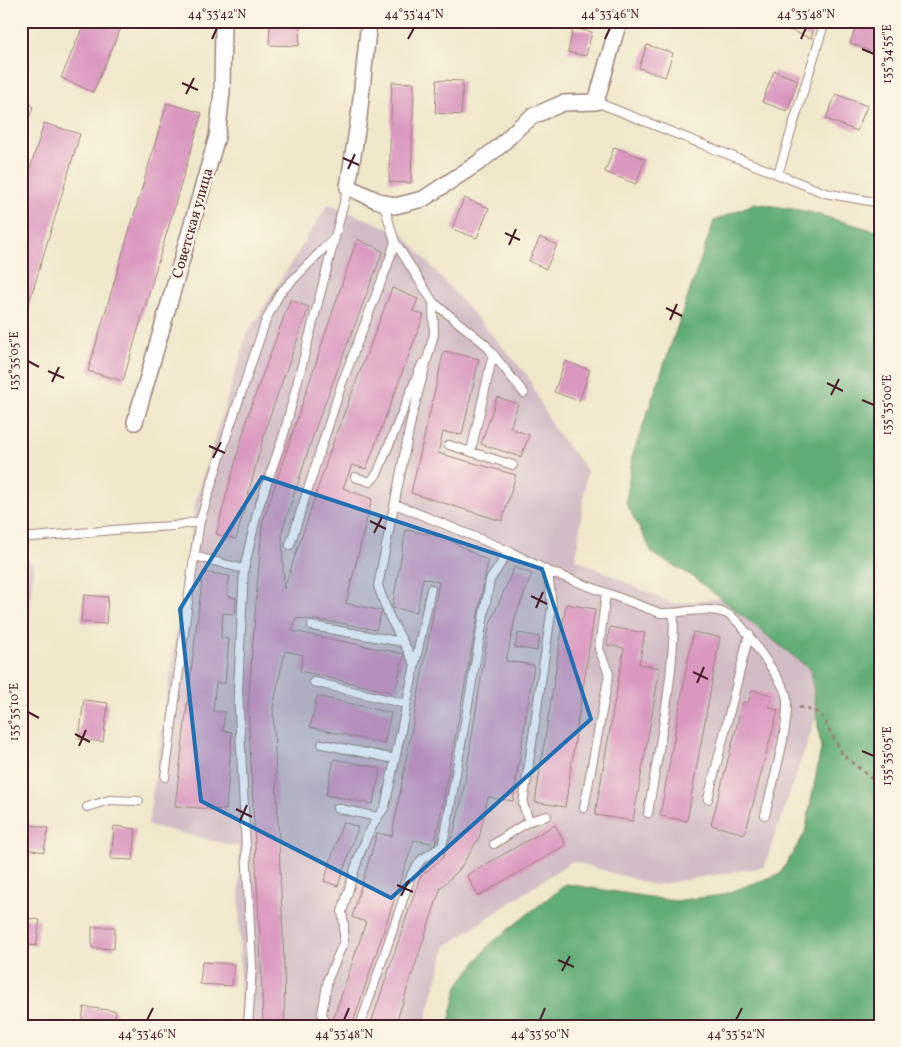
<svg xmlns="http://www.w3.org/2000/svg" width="901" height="1047" font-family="Vollkorn,serif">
<rect width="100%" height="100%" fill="#fcf5e5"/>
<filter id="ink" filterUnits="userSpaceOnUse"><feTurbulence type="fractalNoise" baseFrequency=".02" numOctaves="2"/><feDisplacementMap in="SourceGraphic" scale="10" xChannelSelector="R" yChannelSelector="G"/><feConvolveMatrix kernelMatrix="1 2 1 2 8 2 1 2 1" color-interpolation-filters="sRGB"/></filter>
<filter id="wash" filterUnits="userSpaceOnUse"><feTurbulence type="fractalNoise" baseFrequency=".0096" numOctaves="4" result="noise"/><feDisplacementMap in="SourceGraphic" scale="20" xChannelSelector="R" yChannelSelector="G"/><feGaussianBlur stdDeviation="1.12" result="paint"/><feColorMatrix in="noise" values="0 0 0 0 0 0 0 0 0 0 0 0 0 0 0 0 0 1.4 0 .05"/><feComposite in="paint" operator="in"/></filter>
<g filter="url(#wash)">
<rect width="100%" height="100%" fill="#efe8cb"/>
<path fill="#d2bdc6" d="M328 204 402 233 527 375 552 426 587 470 576 559 673 604 721 598 834 666 764 867 654 885 572 861 446 946 424 1026H240L239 847 148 825 195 503 247 334Z
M21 556 34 564 21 716Z"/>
<path fill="#61ac76" stroke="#566650" d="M755 203 805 211 880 232V1026H448L458 985 490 944 566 884 675 901 721 895 780 874 805 833 821 749 811 670 692 576 653 554 626 503 632 457 714 221Z"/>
<g id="blocks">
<path fill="#da98c0" d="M85 21H124L93 92 61 78Z
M270 21H300L299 46 269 45Z
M789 21H817L811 38 786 29Z
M858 21H880V39L874 53 850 43Z
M573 28 592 32 586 56 568 52Z
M647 45 673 53 665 77 639 68Z
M774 71 798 80 787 111 762 102Z
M437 80 463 81 461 115 435 113Z
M392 82 414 83 411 183 389 182Z
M836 94 867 106 857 131 826 119Z
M167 103 202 113 123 381 88 371Z
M44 123 80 134 22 326 21 198Z
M614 147 645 159 636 184 605 172Z
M464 198 489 208 477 238 452 229Z
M540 237 557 245 546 269 529 261Z
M357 239 383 251 318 421 282 531 284 589 335 437 392 288 418 299 413 311 424 315 366 469 352 465 343 488 372 499 346 603 382 611 376 630 341 623 296 618 292 631 404 654 395 693 300 671 303 655 285 651 273 707 284 960 285 1026H263L261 963 248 706 262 524Z
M290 300 309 307 268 421 236 539 216 534 248 415Z
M444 351 479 359 462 435 443 432 438 453 516 475 502 521 411 493Z
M565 361 590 370 579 401 554 392Z
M497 397 518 404 510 428 529 435 521 457 481 444Z
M406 530 444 537 488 561 435 844 414 840 352 1026H341L332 1023 366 922 352 917 377 833 392 836 439 582 423 578 417 612 392 608Z
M514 567 532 574 516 615 506 661 534 665 513 801 488 797 479 838 459 870 441 887 395 1026H370L420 877 443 857 454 831 463 794 489 626Z
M203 572 230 576 227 596 236 598 235 614 223 613 221 638 229 639 225 683H216L213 711 225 712 223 731 232 732 226 810 175 806Z
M84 595 108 597 106 624 81 622Z
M566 604 595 609 565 807 535 802Z
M610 627 645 633 639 664 660 668 633 821 595 815 624 648 607 645Z
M693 632 720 637 687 821 660 816Z
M518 633 540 637 537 651 515 647Z
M752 690 772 695 769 707 778 710 745 834 711 825 743 702 748 703Z
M317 696 391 713 384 744 310 727Z
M84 700 108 703 103 742 79 739Z
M334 759 381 768 373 804 326 795Z
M343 822 358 827 338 886 324 881Z
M21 823 48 828 44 852 21 848Z
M555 825 566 845 478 896 467 875Z
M114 826 136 829 133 860 111 859Z
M21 917 40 920 36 946 21 944Z
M92 927H115L114 949 92 948Z
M202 962 234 964 232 986 200 984Z
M84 1007 116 1011 114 1026H81Z"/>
</g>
</g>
<g filter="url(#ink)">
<use href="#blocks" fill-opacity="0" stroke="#9c847b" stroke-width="1"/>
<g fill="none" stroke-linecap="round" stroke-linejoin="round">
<g stroke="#9c847b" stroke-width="10">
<path id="service" d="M596 102 825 193 880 203
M21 127 28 108
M778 174 825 21
M395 242 433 302 485 344 524 393
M449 445 513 465
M471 451 493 354
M355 477 370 482 377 474 422 364
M395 504 509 551 548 571 660 613C681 614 704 606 725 613 737 617 751 638 758 649 767 662 778 676 785 691 794 713 771 789 765 815
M21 538 137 528 174 526 200 521
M290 545 342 383 388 264 395 242 383 202
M194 556 244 569
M312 626 403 642
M415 664 431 589
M314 682 406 704
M322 744 395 759
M165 777 192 571 200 521 225 441 266 320 280 293 334 238
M708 799 749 634
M87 807 109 800 139 801
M337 808 377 817
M584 808 609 674 599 649 606 593
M648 813C659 747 674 680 674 613
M529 821 523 804 552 607 548 571
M494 844 529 821 547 816
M248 1026 252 966 238 690 244 569 258 509 284 434 348 187
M328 1026 322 1014 328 979 344 941V925L342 912C353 877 361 837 385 807L415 664 389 616 378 586 412 416 434 334 433 302
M360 1026 412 873 421 860 442 846 446 830 490 580 509 551"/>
</g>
<g stroke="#9c847b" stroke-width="18">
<path id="minor" d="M369 21 359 117 348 187 376 200 395 206 423 199 478 163 500 146 519 127 533 116 563 103 596 102 619 21
M135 422 217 137 222 92 223 21"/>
</g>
<path stroke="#9c847b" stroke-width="3" stroke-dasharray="4 4" stroke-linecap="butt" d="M799 707 820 713 843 755 880 785"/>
<use href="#service" stroke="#fff" stroke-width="8"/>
<use href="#minor" stroke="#fff" stroke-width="15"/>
</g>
</g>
<path fill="#1f6fb2" fill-opacity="0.2" stroke="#1f6fb2" stroke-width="4" stroke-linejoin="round" d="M262 477 542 569 591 719 391 898 201 801 180 609Z"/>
<path fill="none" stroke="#4a1f2b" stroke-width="2" d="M212 39 217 28M408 39 414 28M605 39 610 28M801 39 806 28M862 49 874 54M182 83 198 90M186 94 194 78M343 158 359 165M348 169 355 154M505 233 520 240M509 245 516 229M666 308 682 316M670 320 677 304M28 361 39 367M48 371 64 378M52 382 59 367M827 383 843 391M831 395 839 379M862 400 874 405M209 446 225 453M213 458 221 442M370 521 386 529M374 533 382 517M531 596 547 604M536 608 543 592M693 672 708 679M697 683 704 667M28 712 39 718M75 734 90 742M79 746 86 730M862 751 874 756M236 809 252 817M240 821 247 805M397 885 413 892M401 896 409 880M558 960 574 967M562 971 570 956M147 1020 153 1008M344 1020 349 1008M540 1020 545 1008M736 1020 742 1008"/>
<g text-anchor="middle" stroke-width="5" stroke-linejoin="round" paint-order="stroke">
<g font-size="15" fill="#4a1f2b" stroke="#fcf5e5">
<text transform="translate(192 223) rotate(-74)" y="5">Советская улица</text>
</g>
</g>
<rect width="901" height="1047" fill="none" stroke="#fcf5e5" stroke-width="55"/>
<rect x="28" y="28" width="846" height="992" fill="none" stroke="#4a1f2b" stroke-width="2"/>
<g font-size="12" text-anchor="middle" fill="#4a1f2b">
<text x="217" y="18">44°33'42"N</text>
<text x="414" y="18">44°33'44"N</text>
<text x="610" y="18">44°33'46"N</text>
<text x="806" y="18">44°33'48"N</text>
<text transform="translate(887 54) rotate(-90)" y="4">135°34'55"E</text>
<text transform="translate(14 361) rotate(-90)" y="4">135°35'05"E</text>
<text transform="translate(887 405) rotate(-90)" y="4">135°35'00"E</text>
<text transform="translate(14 712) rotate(-90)" y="4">135°35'10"E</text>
<text transform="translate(887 756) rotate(-90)" y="4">135°35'05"E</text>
<text x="147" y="1038">44°33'46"N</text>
<text x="344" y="1038">44°33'48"N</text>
<text x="540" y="1038">44°33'50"N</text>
<text x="736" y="1038">44°33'52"N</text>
</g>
</svg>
